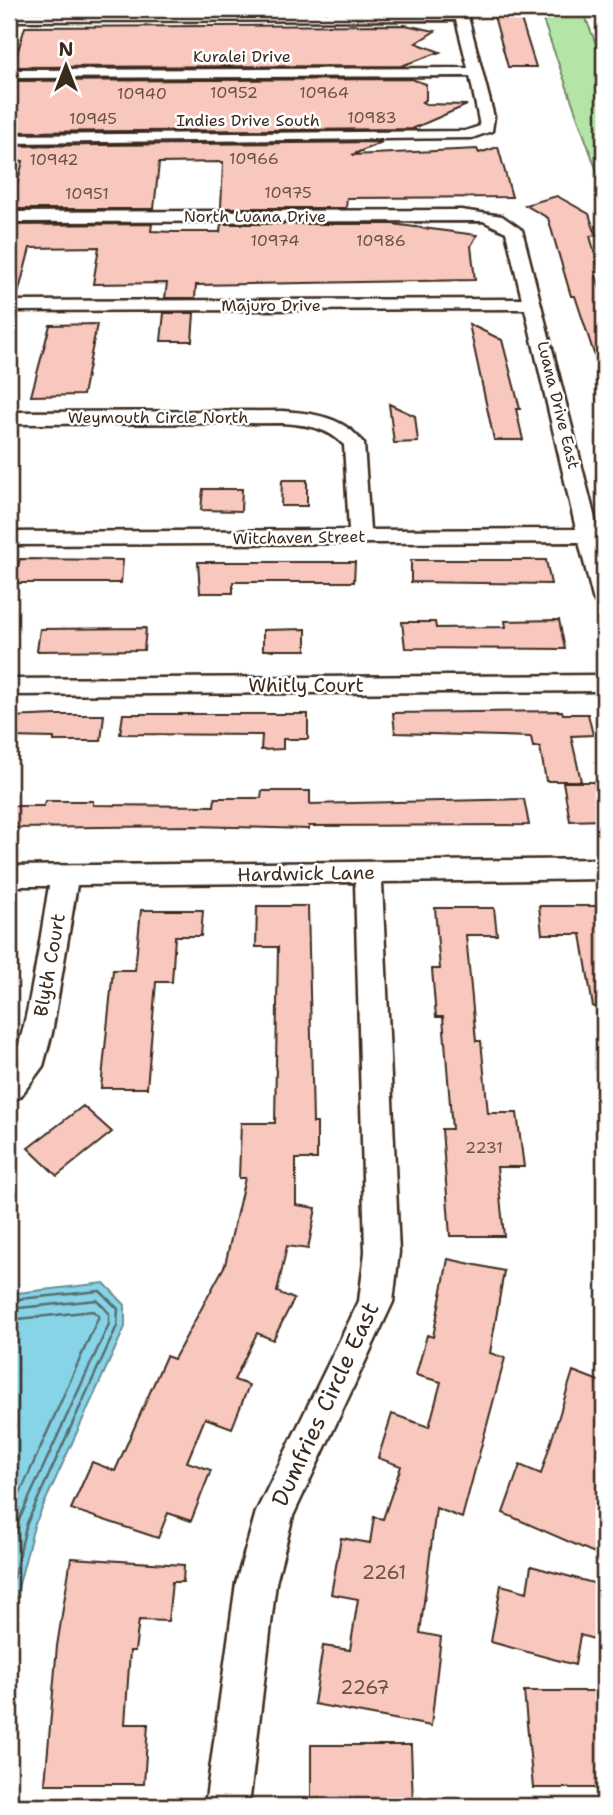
<svg xmlns="http://www.w3.org/2000/svg" width="613" height="1815" font-family="'Shantell Sans',sans-serif">
<rect width="100%" height="100%" fill="#fff"/>
<filter id="ink" filterUnits="userSpaceOnUse"><feTurbulence type="fractalNoise" baseFrequency=".0143" numOctaves="2"/><feDisplacementMap in="SourceGraphic" scale="14" xChannelSelector="R" yChannelSelector="G"/><feConvolveMatrix kernelMatrix="1 2 1 2 8 2 1 2 1" color-interpolation-filters="sRGB"/></filter>
<g filter="url(#ink)">
<path fill="#b3e6a6" stroke="#778862" stroke-width="2" d="M539 9H582L604 64V191Z"/>
<path fill="#87d3e7" stroke="#698f97" stroke-width="2" d="M104 1283 125 1305V1327L34 1526 9 1623V1294Z"/>
<g fill="none" stroke-linecap="round" stroke-linejoin="round">
<path stroke="#596e6e" stroke-width="2.5" d="M9 1300 100 1291 118 1309 117 1326 27 1523 9 1595
M9 1309 97 1300 109 1313V1324L19 1520 9 1560
M9 1320 93 1311 99 1316 9 1518"/>
</g>
<path fill="#f8c8bf" stroke="#3b2a1e" stroke-width="2" d="M494 16H520L536 67H508Z
M405 25 435 31 416 43 440 52 401 66 9 67V54H17L25 27Z
M411 79 426 84V100L422 102 426 104 467 105 412 129 9 132V81Z
M382 142 352 155 477 149 479 153 498 147 512 197 347 198 346 208H221L223 162 159 163 154 209H11L23 161H9V146Z
M557 196 589 214 596 235 590 236 600 272H595L604 300V372H600L575 296H571L548 218 525 205Z
M152 224 151 231 173 232H220L221 224H392L477 235 471 246 475 280 196 285 195 298H165L167 283 93 284 99 247 30 248 17 298H9V225Z
M164 313H194L192 341H161Z
M97 324 83 395 31 396 50 325Z
M469 324 502 340 520 409H516L523 440H494Z
M389 404 415 416 418 442 394 443Z
M282 480H307V506H281Z
M203 489H242L241 511 201 510Z
M20 559 123 560 121 583H13Z
M411 560H546L551 584 411 582Z
M198 562H355L354 582H233V593H200Z
M559 620 565 649 405 648 402 622H435L436 628 506 627 505 621Z
M146 628 144 650 37 651 40 629Z
M306 629V650H263V630Z
M562 711 563 714H588L593 735 571 736 581 781H546L540 747H533L531 737 395 733 393 713Z
M123 714H308V739H283V749L261 750 262 735 120 734Z
M57 715H104L101 741H54V738L9 737V717Z
M563 782H594L602 820 570 821Z
M262 791H310V804L524 799 529 825 309 826V829L194 826 9 828V806H44L45 801H93V805L214 806 215 798H261Z
M257 906H308L313 1123H317V1159H296V1205L316 1208 308 1249 287 1246 277 1292 294 1299 273 1340 257 1333 234 1380 249 1385 232 1428 205 1418 187 1462 211 1470 191 1521 168 1513 158 1538 71 1509 92 1462 115 1471 166 1356 174 1359 225 1265 245 1178H239L241 1123H275L278 947H256Z
M539 906H604V1006L593 1007 581 934H542Z
M435 908H494L497 935H466L476 1041H481L488 1113H517L524 1167H497L504 1236H450L442 1129H452L443 1017H436L432 969H440Z
M141 910H203L201 936H175L172 982H156L147 1088H101L113 970H135Z
M83 1106 112 1132 57 1176 28 1148Z
M448 1259 504 1271 490 1353 505 1358 462 1518 436 1508 420 1633 441 1637 431 1726 314 1704 323 1646 350 1650 358 1599 331 1594 341 1538 370 1543 374 1517 383 1519 401 1466 378 1458 392 1414 429 1427 441 1382 416 1375 427 1335 433 1337Z
M573 1371 604 1383V1539L599 1555 503 1513 520 1465 541 1474Z
M71 1558 184 1565 183 1582H172L168 1621 139 1620 135 1651H130L125 1724H148L144 1784H45L57 1646Z
M531 1566 604 1586V1642L580 1635 575 1665 491 1642 501 1585 527 1592Z
M524 1691H596L604 1788H533Z
M311 1745H411L413 1806 311 1804Z"/>
<g fill="none" stroke-linecap="round" stroke-linejoin="round">
<g stroke="#3b2a1e" stroke-width="5">
<path id="minor" d="M454 9H466L494 117 492 131 472 138 9 143V135L465 131 480 126 470 76 9 78V70L468 68 456 20 9 21V13L454 12Z
M461 210 502 216 522 230 604 554V605L596 603 593 598 579 542 9 545V532L349 530 344 445C327 427 306 425 283 423L9 424V412L283 411C313 413 345 417 364 444L370 530 576 529 525 309 9 311V301L522 299 506 232 483 221 9 222V212Z
M604 675V691L9 695V679Z
M604 859V879L382 882 399 1252 393 1302 293 1516 276 1583 249 1806H205L236 1583 256 1512 359 1301 365 1252 355 882 77 885 52 1033 43 1066 20 1097 9 1101V1067C26 1047 43 919 49 886H9V866Z"/>
</g>
<use href="#minor" fill="#fff" fill-rule="evenodd"/>
</g>
</g>
<g text-anchor="middle" stroke-width="5" stroke-linejoin="round" paint-order="stroke">
<g font-size="16" fill="#3b2a1e" stroke="#fff">
<text x="242" y="62">Kuralei Drive</text>
<text x="248" y="126">Indies Drive South</text>
<text x="255" y="222">North Luana Drive</text>
<text x="271" y="311">Majuro Drive</text>
<text transform="translate(559 405) rotate(76)" y="6">Luana Drive East</text>
<text x="158" y="423">Weymouth Circle North</text>
<text transform="translate(299 537) rotate(-1)" y="6">Witchaven Street</text>
</g>
<g font-size="16" fill="#6a5246">
<text x="234" y="98">10952</text>
<text x="324" y="98">10964</text>
<text x="142" y="99">10940</text>
<text x="372" y="123">10983</text>
<text x="93" y="124">10945</text>
<text x="254" y="164">10966</text>
<text x="54" y="165">10942</text>
<text x="288" y="198">10975</text>
<text x="87" y="199">10951</text>
<text x="275" y="246">10974</text>
<text x="381" y="246">10986</text>
<text x="484" y="1153">2231</text>
</g>
<g font-size="19" fill="#3b2a1e" stroke="#fff">
<text x="306" y="692">Whitly Court</text>
<text transform="translate(306 873) rotate(-1)" y="7">Hardwick Lane</text>
<text transform="translate(49 965) rotate(-80)" y="7">Blyth Court</text>
</g>
<g font-size="19" fill="#6a5246">
<text x="384" y="1579">2261</text>
<text x="365" y="1694">2267</text>
</g>
<g font-size="23" fill="#3b2a1e" stroke="#fff">
<text transform="translate(325 1404) rotate(-65)" y="8">Dumfries Circle East</text>
</g>
</g>
<rect width="613" height="1815" fill="none" stroke="#fff" stroke-width="35"/>
<rect x="18" y="18" width="578" height="1780" fill="none" stroke="#3b2a1e" stroke-width="2.5" filter="url(#ink)"/>
<g transform="translate(66 66)" stroke="#ffffff" stroke-width="5" paint-order="stroke">
<path d="M0-5L12 26L0 18L-12 26Z" fill="#3b2a1e"/>
<text y="-10" font-size="19" font-weight="bold" text-anchor="middle" fill="#3b2a1e">N</text>
</g>
</svg>
